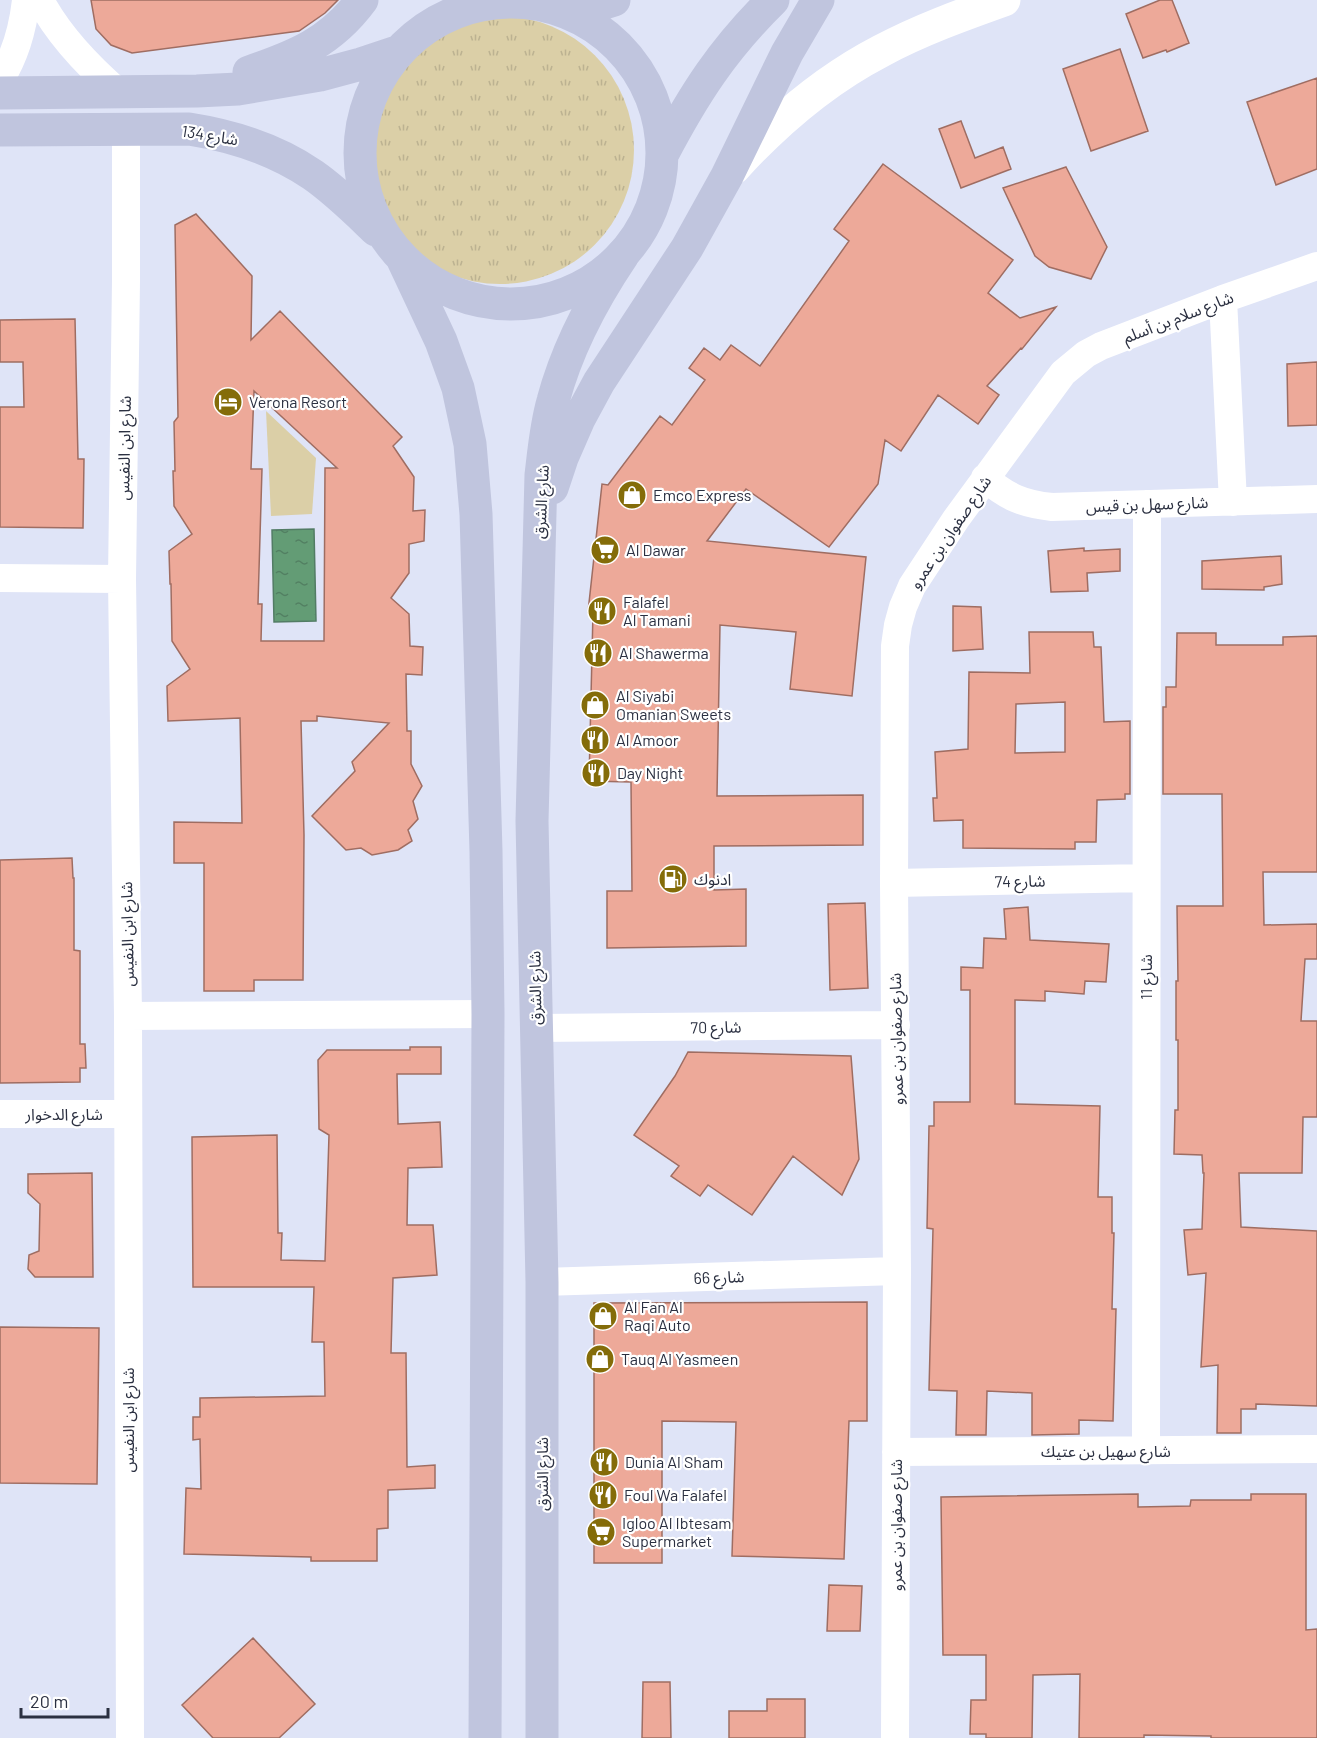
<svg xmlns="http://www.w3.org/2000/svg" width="1317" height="1738" font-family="Barlow,'Noto Sans Arabic',sans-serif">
<defs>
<pattern id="grass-tufts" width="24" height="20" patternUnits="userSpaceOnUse" patternTransform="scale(1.5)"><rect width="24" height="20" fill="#dbcfa7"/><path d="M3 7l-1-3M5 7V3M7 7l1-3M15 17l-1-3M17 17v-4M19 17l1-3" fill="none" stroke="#bcb291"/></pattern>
<pattern id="water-ripples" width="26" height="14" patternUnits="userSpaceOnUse" patternTransform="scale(1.5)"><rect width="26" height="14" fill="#639c75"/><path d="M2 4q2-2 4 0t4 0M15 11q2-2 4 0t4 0" fill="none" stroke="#528062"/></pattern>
</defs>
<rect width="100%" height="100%" fill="#dfe4f7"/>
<path fill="url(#grass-tufts)" d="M366 150a134 134 0 1 1 268 0a134 134 0 1 1-268 0Z"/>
<path fill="#dbcfa7" d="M266 411 316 458 312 514 271 516Z"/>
<path fill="url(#water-ripples)" stroke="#527c65" stroke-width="1.5" d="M314 529 316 621 274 622 272 530Z"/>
<path fill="#eda999" stroke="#9f6d62" stroke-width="1.5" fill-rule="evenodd" d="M91 0H338L325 13 299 31 132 53 111 45 96 29Z
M1160 0H1172L1189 43 1167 52 1166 50 1143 58 1126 14Z
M1120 49 1148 131 1091 151 1063 69Z
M1317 78V169L1276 185 1247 102Z
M961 121 975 158 1003 147 1011 169 961 188 939 129Z
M883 164 1013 260 988 293 1020 318 1056 307 1022 349 1021 348 987 386 999 395 978 424 938 395 901 451 885 440 878 484 829 547 746 489 707 541 866 557 852 696 790 689 796 632 720 625 717 796 863 795V845L714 846V890L746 889V946L607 948V891H632L631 782 589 781 593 612H588L602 484 608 485 660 416 672 425 705 380 689 368 704 348 720 360 731 345 760 366 849 241 834 229Z
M1066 167 1107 247 1091 279 1049 267 1035 256 1003 188Z
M196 214 252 276 251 340 280 311 402 437 393 446 414 477 413 511 425 510 424 541 409 544V573L391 598 409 614 410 646 423 647 422 675 406 674 407 731H411V764L422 786 413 801 418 819 408 830 412 841 398 850 372 855 361 848 346 850 312 816 355 771 352 762 389 723 317 716V721H301L304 835 303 980H254V991H204V863H174V822L242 823 240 718 168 721 167 686 190 669 172 641 171 584H170L169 551 192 534 174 506 173 471H175L174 422 178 417 175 225ZM254 391 337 468H325L324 641H261L262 604H258L262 469H251Z
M75 319 78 459H84L83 528 0 527V407H24L23 362H0V320Z
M1317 362V425L1288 426 1287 364Z
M1084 548V551L1120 549V571L1087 573 1088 591 1051 592 1048 551Z
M1281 556 1282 584 1264 587V590L1202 589V561Z
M953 606 981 607 983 649 953 651Z
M1029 632H1093L1094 647H1101L1104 722 1130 721V794H1125V799L1097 800 1096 842H1075V849L963 848V820L934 821 933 798H937L935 752 968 749 969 672 1030 673ZM1065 702V752L1015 753 1016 704Z
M1177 633H1216V645H1283V637L1317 636V872H1263L1264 925 1317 924V959H1305L1301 1021H1317V1117H1303L1302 1173H1239L1241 1227 1317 1231V1406L1256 1404V1409H1241V1433H1217L1218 1365 1201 1367 1206 1273 1188 1275 1184 1230 1202 1229 1204 1173H1203L1202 1155 1174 1154 1175 1110H1178V1040H1176V981H1178L1177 906H1223L1222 794H1163V707H1166V687H1176Z
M72 858 73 878H74V950L80 951V1044H85L86 1068H80V1082L0 1083V860Z
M865 903 868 988 830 990 828 904Z
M1028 907 1030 940 1109 944 1106 982 1085 981 1084 994 1045 991V1001L1015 1000V1104L1100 1106 1098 1197H1112V1233H1114L1112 1309H1116L1113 1421 1079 1420V1434L1032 1435V1393L987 1391 986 1435H956L957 1391 929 1390 933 1229 927 1228 929 1126H934V1102H970V990H961V967L983 968 984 938 1006 939 1004 909Z
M410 1047H441V1074H397L398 1124 440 1122 442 1167 408 1168 407 1225H433L437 1275 393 1278 391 1353H406L407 1467 435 1465V1488L388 1490V1528L377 1529V1561H311V1557L184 1554 186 1488 201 1489 200 1439 193 1440V1417H200V1398L325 1396 324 1342H312L314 1287H193L192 1137 277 1135 278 1233H282L281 1260 325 1261 329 1135 319 1129 318 1060 327 1050H410Z
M688 1052 851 1056 859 1159 842 1195 793 1156 752 1215 708 1185 700 1196 671 1176 679 1166 634 1135 675 1076Z
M92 1173 93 1277H35L28 1269 29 1255 39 1251 40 1204 28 1193V1174Z
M867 1302V1421H849L844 1559 732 1556 736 1422 662 1421V1563H594V1303Z
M0 1327 99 1328 97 1484 0 1483Z
M1138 1494V1507L1190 1506 1191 1500H1251V1494H1306V1630L1317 1629V1738H1211V1736L1144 1735V1738H1079L1080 1674 1033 1675 1032 1738H986V1734H970L971 1700H986V1655H943L941 1497Z
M829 1585 862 1586 860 1631H827Z
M253 1638 315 1704 279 1738H213L182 1705Z
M643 1682H670L671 1738H642Z
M767 1699H805V1738H729V1711H767Z"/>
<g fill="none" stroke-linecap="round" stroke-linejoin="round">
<path stroke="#fff" stroke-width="28" d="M40 0C59 36 87 65 118 92
M0 80C15 56 23 28 26 0
M126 130V280L122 579 128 1016 130 1738
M1223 299 1233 502
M985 478C1007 497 1023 504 1052 507L1317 499
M0 578 122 579
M894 883 1146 878
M128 1016 488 1014
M536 1028 896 1025
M0 1114H128
M542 1282 897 1271
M1146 1450 1147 504
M896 1452 1317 1449
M895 1738 897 1271 894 883 895 646 898 625 903 607 912 586 956 519 1063 373 1086 354 1101 346 1223 299 1317 266"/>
<path stroke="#fff" stroke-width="33" d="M734 168C776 122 825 80 881 51 920 30 962 15 1004 0"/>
<path stroke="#c0c5de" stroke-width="33" d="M360 153a151 151 0 1 1 302 0a151 151 0 1 1-302 0Z
M566 12 598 5 614 0
M249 72C296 56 331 42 362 0
M0 93 197 91 238 89 320 75 361 64 400 51
M0 130 189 129C234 136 275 149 313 175 336 191 356 211 376 230
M662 155C694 94 723 49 773 0
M403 260 441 341 458 388 470 444 476 514 486 851 488 1014 485 1738
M552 488 562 458 579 419 599 382 687 248 727 176 787 53 818 0
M542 1738V1282L532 821 541 475C544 450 546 425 553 401 567 348 592 301 623 255"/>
</g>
<defs>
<g id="hotel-disc" transform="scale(1.5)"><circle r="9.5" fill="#846c09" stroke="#fff"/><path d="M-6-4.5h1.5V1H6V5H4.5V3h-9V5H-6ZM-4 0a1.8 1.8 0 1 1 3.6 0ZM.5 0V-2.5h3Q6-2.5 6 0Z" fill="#fff"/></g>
<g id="shop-disc" transform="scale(1.5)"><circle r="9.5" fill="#846c09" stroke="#fff"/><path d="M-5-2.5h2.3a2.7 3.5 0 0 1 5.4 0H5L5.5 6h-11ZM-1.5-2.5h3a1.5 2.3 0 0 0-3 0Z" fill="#fff"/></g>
<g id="supermarket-disc" transform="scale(1.5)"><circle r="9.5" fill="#846c09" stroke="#fff"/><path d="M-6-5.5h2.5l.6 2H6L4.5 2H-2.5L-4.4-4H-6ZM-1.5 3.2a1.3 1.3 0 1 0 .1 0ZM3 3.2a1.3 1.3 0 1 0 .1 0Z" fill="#fff"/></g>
<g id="restaurant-disc" transform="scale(1.5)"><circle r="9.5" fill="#846c09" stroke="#fff"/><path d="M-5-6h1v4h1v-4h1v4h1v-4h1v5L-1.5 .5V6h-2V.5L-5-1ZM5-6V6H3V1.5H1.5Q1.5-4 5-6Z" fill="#fff"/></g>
<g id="fuel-disc" transform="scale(1.5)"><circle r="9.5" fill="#846c09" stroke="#fff"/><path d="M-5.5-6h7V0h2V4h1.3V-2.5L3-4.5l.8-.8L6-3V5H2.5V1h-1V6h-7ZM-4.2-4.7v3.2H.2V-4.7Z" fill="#fff"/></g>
</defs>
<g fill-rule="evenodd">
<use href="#hotel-disc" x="228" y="402"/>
<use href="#shop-disc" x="632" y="495"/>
<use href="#supermarket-disc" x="605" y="550"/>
<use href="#restaurant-disc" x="602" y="611"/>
<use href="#restaurant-disc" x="598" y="653"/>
<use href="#shop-disc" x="595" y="705"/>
<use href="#restaurant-disc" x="595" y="740"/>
<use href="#restaurant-disc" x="596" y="773"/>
<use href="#fuel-disc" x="673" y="879"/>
<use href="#shop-disc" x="603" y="1316"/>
<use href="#shop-disc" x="600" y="1359"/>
<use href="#restaurant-disc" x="604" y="1462"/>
<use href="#restaurant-disc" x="603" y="1495"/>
<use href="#supermarket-disc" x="601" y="1532"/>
</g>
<g text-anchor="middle" stroke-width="4.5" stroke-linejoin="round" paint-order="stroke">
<g font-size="16" fill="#2b3041" stroke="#fff">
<text transform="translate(210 135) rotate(9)" y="6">شارع 134</text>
<text transform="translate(1178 317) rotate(-21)" y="6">شارع سلام بن أسلم</text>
<text transform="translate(124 448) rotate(-89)" y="6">شارع ابن النفيس</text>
<text transform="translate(541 502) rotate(-87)" y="6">شارع الشرق</text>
<text transform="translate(1147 504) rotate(-2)" y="6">شارع سهل بن قيس</text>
<text transform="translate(950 532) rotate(-56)" y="6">شارع صفوان بن عمرو</text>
<text transform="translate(1020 881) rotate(-1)" y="6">شارع 74</text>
<text transform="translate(127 934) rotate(-91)" y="6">شارع ابن النفيس</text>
<text transform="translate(1146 977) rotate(-90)" y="6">شارع 11</text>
<text transform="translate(535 988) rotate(-91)" y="6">شارع الشرق</text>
<text transform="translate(716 1027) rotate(-1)" y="6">شارع 70</text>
<text transform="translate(896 1039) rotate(-91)" y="6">شارع صفوان بن عمرو</text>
<text x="64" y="1120">شارع الدخوار</text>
<text transform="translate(719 1277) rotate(-2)" y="6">شارع 66</text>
<text transform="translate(128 1420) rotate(-90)" y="6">شارع ابن النفيس</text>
<text x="1106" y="1457">شارع سهيل بن عتيك</text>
<text transform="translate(542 1474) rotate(-90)" y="6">شارع الشرق</text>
<text transform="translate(896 1525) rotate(-90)" y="6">شارع صفوان بن عمرو</text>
</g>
<g font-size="16" fill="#2b3041" stroke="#fff" text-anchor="start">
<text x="249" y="408">Verona Resort</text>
<text x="653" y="501">Emco Express</text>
<text x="626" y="556">Al Dawar</text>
<text x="623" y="608">Falafel<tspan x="623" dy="18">Al Tamani</tspan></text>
<text x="619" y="659">Al Shawerma</text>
<text x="616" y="702">Al Siyabi<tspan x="616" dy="18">Omanian Sweets</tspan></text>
<text x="616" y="746">Al Amoor</text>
<text x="617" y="779">Day Night</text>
<text x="694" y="885">ادنوك</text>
<text x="624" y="1313">Al Fan Al<tspan x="624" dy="18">Raqi Auto</tspan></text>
<text x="621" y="1365">Tauq Al Yasmeen</text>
<text x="625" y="1468">Dunia Al Sham</text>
<text x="624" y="1501">Foul Wa Falafel</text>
<text x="622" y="1529">Igloo Al Ibtesam<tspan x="622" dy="18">Supermarket</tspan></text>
</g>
</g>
<path d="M21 1708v9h87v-9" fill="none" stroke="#2b3041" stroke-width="3"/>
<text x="30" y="1708" font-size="18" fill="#2b3041" stroke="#ffffff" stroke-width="4.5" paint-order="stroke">20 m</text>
</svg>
